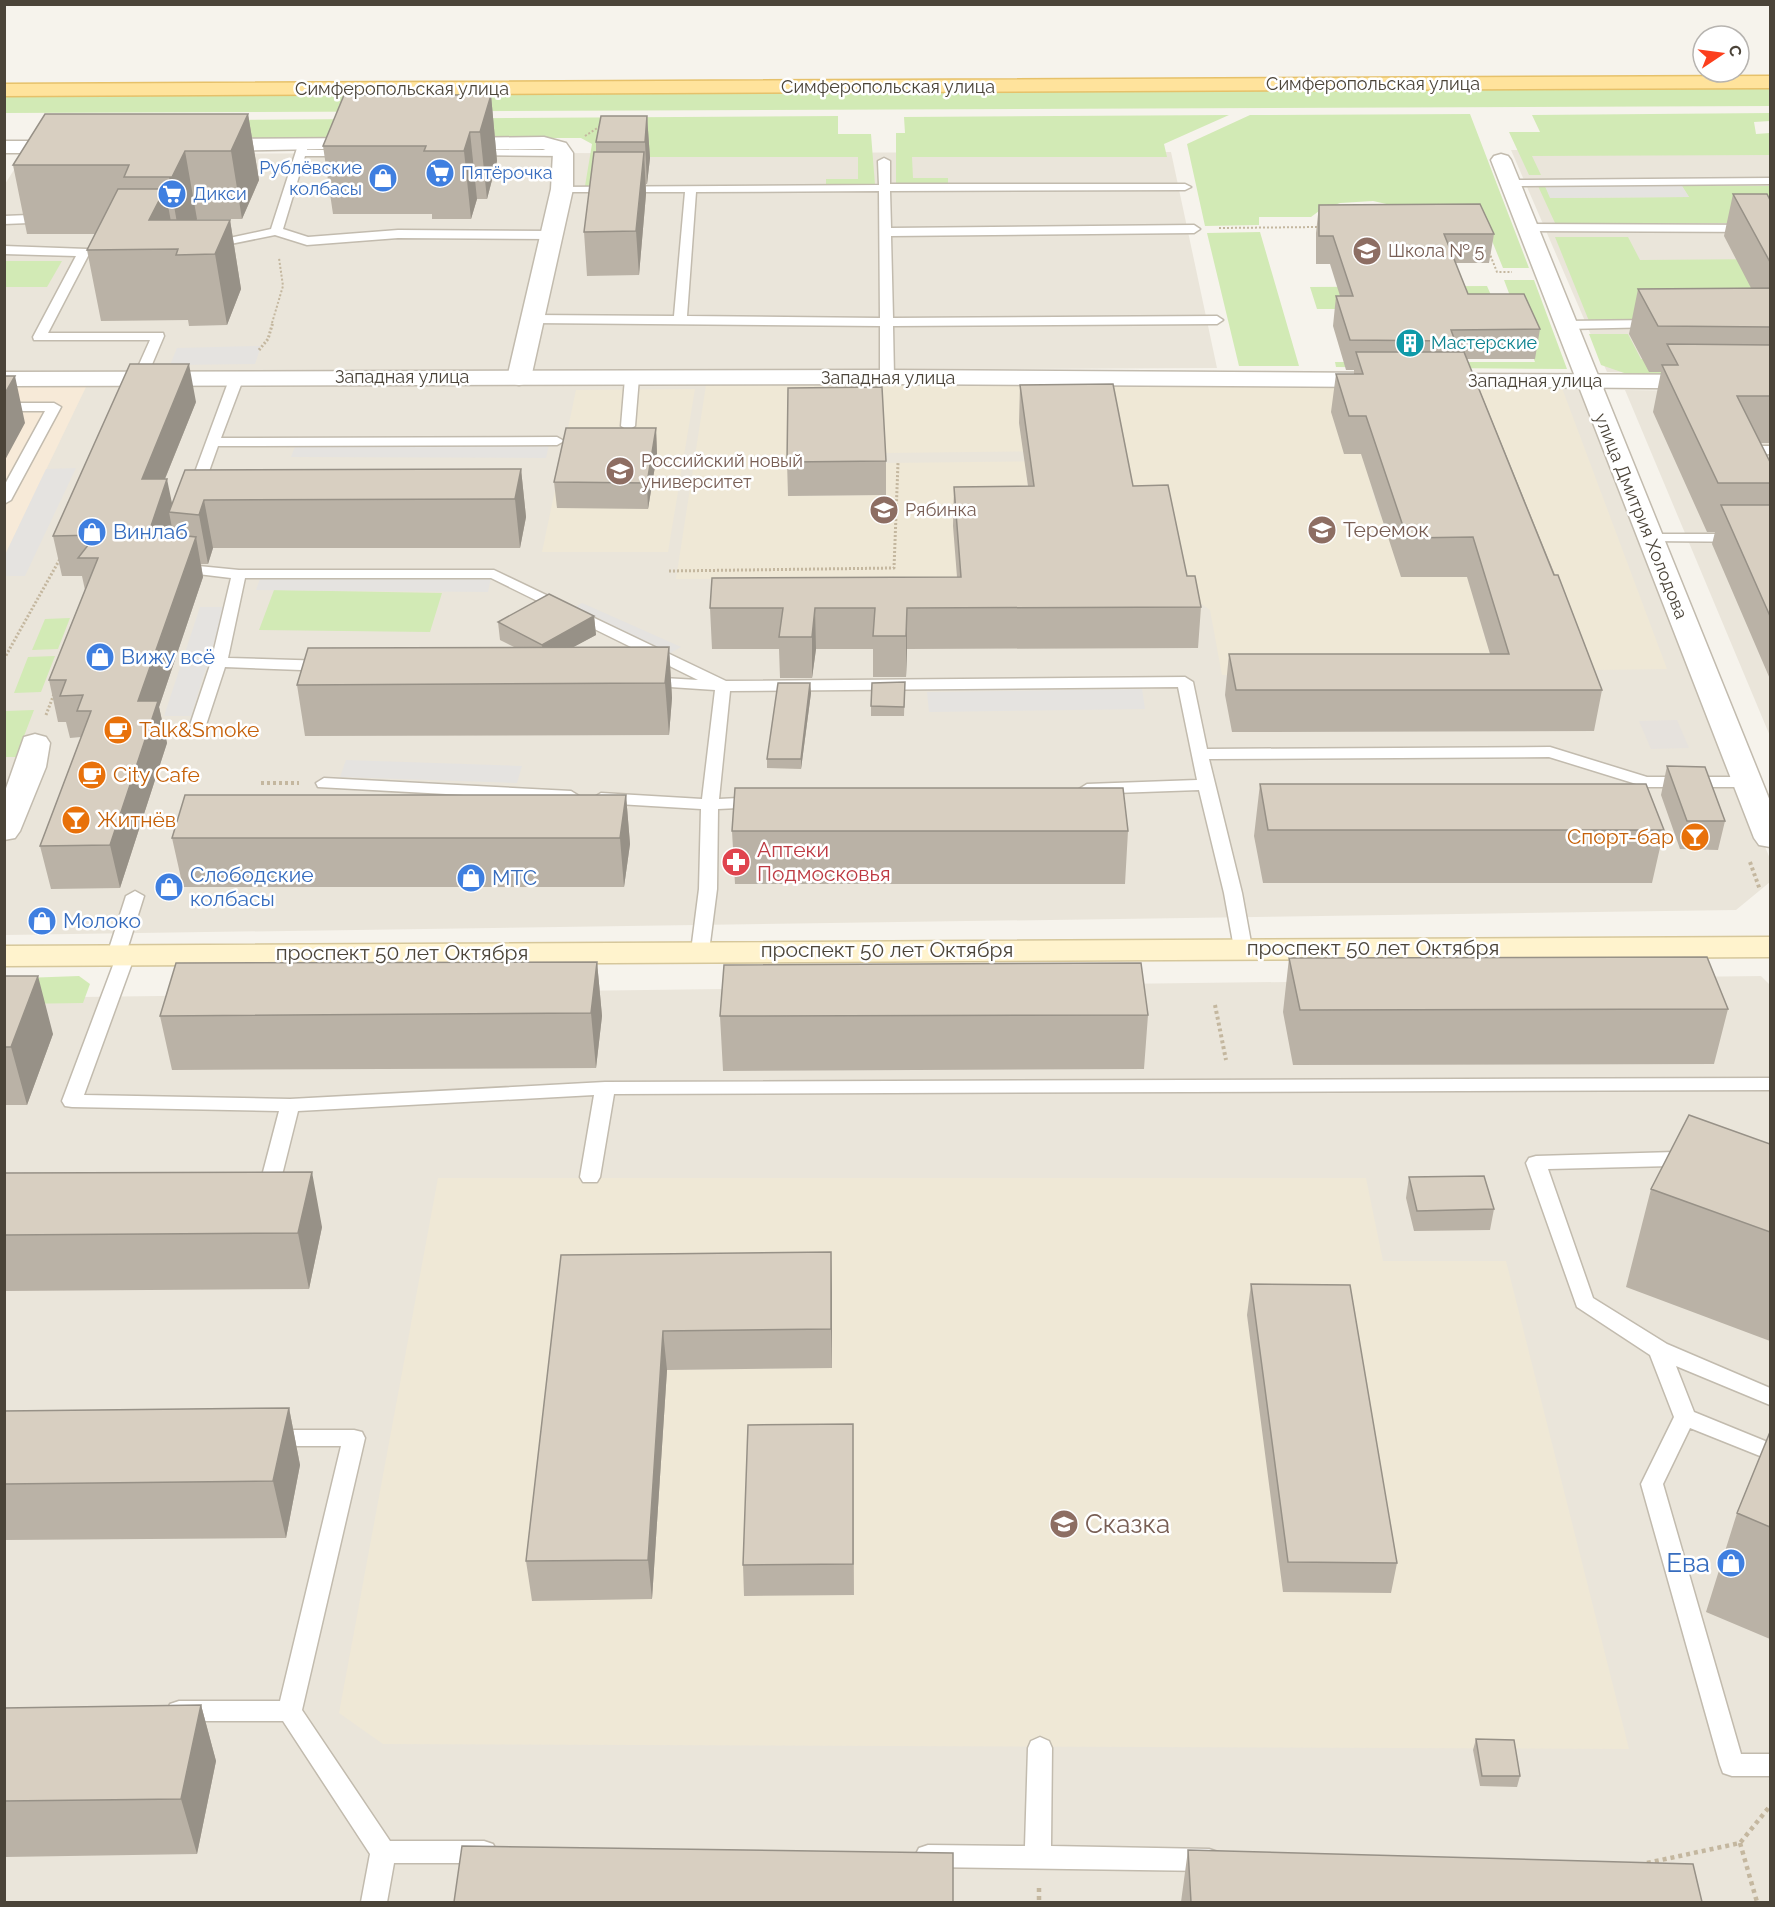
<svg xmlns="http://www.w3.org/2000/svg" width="1775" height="1907" font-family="Raleway,sans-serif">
<rect width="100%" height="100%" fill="#f6f3ec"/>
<path fill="#eae5da" d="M1770 149V374L1607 372 1511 150Z
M1171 152 1217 368 5 374V184L24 154Z
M1559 383 1584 391 1770 859V882L1736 910 5 935 4 385Z
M1625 390 1770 392V736Z
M1761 976 1770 985V1902H5L4 998Z"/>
<path fill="#f7ead8" d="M5 387H86L5 555Z"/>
<path fill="#e6e2dd" d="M1677 720 1689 748 1651 749 1639 721Z"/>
<path fill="#efe8d6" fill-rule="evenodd" d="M706 385 1562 388 1667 669 1222 675 1210 610 1163 577 676 579ZM1467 411 1532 576 1401 577 1391 544H1455L1445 515 1380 516 1370 483 1437 482 1427 453 1344 454 1332 412ZM881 420 883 453 1064 451 1063 442H1022L1019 423 1110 422 1124 493 1100 494 1106 526 1165 525 1174 570 957 573 954 526 1084 525 1079 495H1029L1026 473 1067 472 1066 461 885 463 886 495 788 496 789 472H831L830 443H787V422ZM1478 614 1555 615 1565 641H1486Z
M695 389 668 552H542L576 390Z
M438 1178H1366L1383 1261H1506L1629 1749 383 1744 339 1713ZM565 1295 831 1368 667 1370Z"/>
<path fill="#d2eab5" d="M1770 88V106L5 113 4 96 51 95Z
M1770 113V121L1754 122 1756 134 1770 133V155L1532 156 1541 175H1529L1509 132H1540L1532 115Z
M1470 114 1529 268H1503L1486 226 1373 201 1340 203 1319 211 1311 217H1259V225L1205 226 1187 144 1250 115Z
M1229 115 1164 144 1167 157H912L913 178H948V184L896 185V133H905L904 117Z
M838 116V134H871L875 185 826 186V179H858V157H603L618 186H585L592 144 581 138H383L177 142 213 120Z
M1538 186H1545L1551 198 1689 197 1682 186H1770V223H1555Z
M1260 232 1299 366H1239L1207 233Z
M1555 237H1628L1640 260 1770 259V320L1589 321Z
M5 261H62L47 287H5Z
M1504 280H1534L1567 369 1336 367 1335 362H1535Z
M1487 286 1497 309H1317L1310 287Z
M1589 334H1628L1641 359 1770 358V376L1630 375 1601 365Z
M274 590 442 593 430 632 259 630Z
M70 618 58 649 32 650 45 619Z
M55 656 41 692 14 693 28 657Z
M34 710 16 757H5L6 711Z
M79 976 90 984 83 1003 14 1004 24 978Z"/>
<path fill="#e5e3e0" d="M1545 186H1682L1689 197 1550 198Z
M261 346 255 364 170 365 177 348Z
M296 444 549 445 546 458 291 457Z
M76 468 25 576H5V555L46 469Z
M261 576 491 578 488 592 256 590Z
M582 603 681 647 667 655 569 611Z
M200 607H225L191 716H164Z
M1142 689 1145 709 929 712 927 692Z
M346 760 522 766 517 783 340 777Z"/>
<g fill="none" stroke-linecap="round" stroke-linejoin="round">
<g stroke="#c2bbae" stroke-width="3">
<path id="service" d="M299 142H307V150H347L353 153 347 156H305L283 229 308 237 398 230 552 231 558 235 552 239 398 238 307 245 275 235 206 249V243L271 229Z
M473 150H563L569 153 563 156 469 155V151Z
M884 158 890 161V184H1185L1191 187 1185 190 890 191 891 228 1194 225 1200 229 1194 233 891 236 893 318 1217 316 1223 320 1217 324 893 326 894 377 887 381 880 377V326L533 323 527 319 533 315 674 316 685 192H562L558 191V187L879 185 878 161ZM879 191 880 318 687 316 696 192Z
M1770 178V184L1510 186 1504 183 1510 180Z
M4 216 29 215 35 219 29 223 4 224Z
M1529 224 1770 225V232L1525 231V225Z
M4 246 115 250V256H88L48 333H163L164 336 145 381H135L133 378 150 340H34L33 337 76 256 4 254Z
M1655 320 1660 321V327L1565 329 1559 325 1565 321Z
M237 373 244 377 221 438 557 437 564 441 557 445 218 446 202 491 195 495 190 494 188 491 230 377Z
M632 374 639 378 635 426 628 430 621 426 625 378Z
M4 403H54L61 407 11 500 4 504V486L45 411H4Z
M1744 446H1770V454L1740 456 1737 450Z
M1650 534H1770V542L1645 541 1643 538 1645 535Z
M178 564 239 570H494L726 681 1185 677 1193 682 1207 749 1550 747 1647 777H1748L1756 782 1748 787H1646L1549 757 1209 759 1242 893 1252 948 1243 954 1234 948 1224 893 1199 790 1087 794 1079 789 1087 784 1197 780 1178 687 730 691 719 799 759 797 767 802 759 807 718 809 717 889 709 951 700 957 691 951 699 889 701 809 601 803 593 798 601 793 702 799 715 690 640 685 638 682 646 677 698 680 491 578H245L228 658 328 661 336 666 328 671 225 667 206 725 198 730 190 725 211 662 231 578 173 571 171 568 173 565Z
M324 778 571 791 579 796 571 801 318 787 316 783Z
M135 891 144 896 127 950 135 955 84 1095 290 1099 605 1082 1770 1078V1090L614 1094 600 1177 597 1182H583L580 1177 594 1095 298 1111 277 1195 274 1200H260L257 1195 279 1111 72 1107 65 1106 62 1101 115 960 107 955 126 896Z
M1675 1152 1695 1160 1698 1165 1695 1170 1688 1172 1672 1166 1548 1169 1593 1298 1667 1344 1770 1388V1405L1676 1366 1694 1412 1770 1443V1460L1690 1428 1663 1484 1741 1754H1770V1776H1732L1723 1773 1720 1765 1641 1484 1674 1417 1650 1355 1577 1307 1526 1163 1529 1158 1536 1156Z
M271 1430H354L362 1432 365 1438 302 1710 390 1841H484L493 1844 497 1852 493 1860 484 1863H394L387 1902H361L370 1854 283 1721H179L170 1718 167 1711 170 1704 179 1701H280L341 1446H271L263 1444 260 1438 263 1432Z
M1040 1737 1049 1741 1052 1748 1051 1846 1209 1849 1218 1852 1222 1860 1218 1868 1209 1871 928 1867 919 1864 915 1856 919 1848 928 1845 1025 1846 1028 1748 1031 1741Z"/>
</g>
<g stroke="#c2bbae" stroke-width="3">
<path id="minor" d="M544 137 566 143 573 153V189L531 378 528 383 519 385 510 383 507 378 551 189 553 153 543 149 450 150 443 148 440 144 443 140 450 138Z
M369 138 376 140 379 144 376 148 207 151 200 149 197 145 200 141 207 139Z
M4 141H69L76 143 79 147 76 151 69 153H4Z
M1501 154 1508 156 1511 160 1770 801V847L1759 845 1754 838 1491 160 1494 156Z
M35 734 46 737 50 743 46 767 20 831 15 838 4 840V794L24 737Z"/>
</g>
<g stroke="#c2bbae" stroke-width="3">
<path id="tertiary" d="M887 370 1380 373 1389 375 1392 380 1389 385 1380 387 887 384 4 386V372Z
M1431 374 1770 375V389L1422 386 1419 381 1422 376Z"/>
</g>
<g stroke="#d6c79b" stroke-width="3">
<path id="secondary" d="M1770 937V957L4 966V946Z"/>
</g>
<g stroke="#e6c16a" stroke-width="3">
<path id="primary" d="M1770 76V88L4 96V84Z"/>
</g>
<path stroke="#c4b79f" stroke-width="2" stroke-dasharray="2 2" stroke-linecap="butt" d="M585 136 602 125
M1219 228 1319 227
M1489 252 1497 272H1512
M272 323 283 286 279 258"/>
<path stroke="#c4b79f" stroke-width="3" stroke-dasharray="2 2" stroke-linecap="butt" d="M259 350 268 339 273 322
M669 571 894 568 898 463
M4 659 61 557
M46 715 54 694"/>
<path stroke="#c4b79f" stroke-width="4" stroke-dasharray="3 3" stroke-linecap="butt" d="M261 783H299
M1750 862 1760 890
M1215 1005 1226 1060"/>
<path stroke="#c4b79f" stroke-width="4.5" stroke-dasharray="4 4" stroke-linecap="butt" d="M1740 1843 1757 1902
M1647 1863 1740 1843 1770 1806
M1039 1888V1902"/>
<use href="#service" fill="#fff" fill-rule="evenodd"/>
<use href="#minor" fill="#fff" fill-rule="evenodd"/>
<use href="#tertiary" fill="#fff" fill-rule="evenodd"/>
<use href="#secondary" fill="#fff3cd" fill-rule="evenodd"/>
<use href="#primary" fill="#ffe39c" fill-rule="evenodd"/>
</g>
<path fill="#bab2a6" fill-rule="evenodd" d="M491 95 497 161 487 199H477L471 219H432V214H333L323 146Z
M248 114 259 180 242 219H197L196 220H230L241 289 227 325 189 326 188 320 101 321 87 250 95 234H27L13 165Z
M647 116 650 158 647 184H646V194L639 275 587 276 584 232 596 152V142Z
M1733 194 1770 200V443H1761L1770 462V679L1712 544 1715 532H1707L1653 412 1661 372H1649L1629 334 1638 289 1751 288 1724 236Z
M1319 205 1494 234 1489 263H1455L1468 294 1540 329 1535 359H1467L1602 690 1594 731 1232 732 1225 695 1229 654H1490L1467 577H1401L1361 454H1344L1331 412 1336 374H1354V370H1346L1333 326 1336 296H1340L1330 264H1316V233Z
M1020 385 1133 486 1187 576 1201 607 1198 648 907 649 906 677H873V649H816L812 678H780L779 649H712L710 608 957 577 953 526 954 487 1028 486 1019 423Z
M196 402 165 479 172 504 185 470 521 469 526 517 520 548H213L208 564H201L203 577 159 707 167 743 120 888 51 889 40 846 81 737 70 738 66 722H58L49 680 85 590 82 576H62L53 536ZM172 528 173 535 169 534Z
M656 428 657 454 648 509 557 508 554 482Z
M886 461V495L788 496 787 462Z
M594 616 596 635 573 647H669L672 698 669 735 305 736 297 685 514 647 500 640 498 622Z
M905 682 904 716H871V706Z
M810 683 811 693 801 769 767 768V759Z
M1667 766 1725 821 1718 850 1680 849 1661 795Z
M1260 784 1664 830 1652 883H1263L1254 836Z
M626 795 630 844 624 887H183L172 838Z
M732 831H1128L1125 884H735Z
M1289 958 1728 1009 1714 1064 1293 1065 1283 1012Z
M597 962 602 1016 596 1068 172 1070 160 1016Z
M4 976 53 1034 27 1105H4Z
M1148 1015 1144 1069 723 1071 720 1016Z
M1770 1144V1341L1626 1287 1651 1189Z
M4 1173 322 1227 309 1289 4 1291Z
M1409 1177 1494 1209 1490 1230 1414 1231 1406 1198Z
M561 1255 832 1292V1368L667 1370 652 1599 532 1601 526 1561Z
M1251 1284 1397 1563 1391 1593 1283 1592 1247 1315Z
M289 1408 300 1465 286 1538 4 1540V1411Z
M853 1424 854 1595 744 1596 743 1565Z
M1770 1432V1639L1706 1612 1737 1513Z
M201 1705 216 1761 197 1854 4 1857V1708Z
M1476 1739 1520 1776 1517 1787 1480 1786 1473 1750Z
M1188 1850 1702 1902H1181Z"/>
<path fill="#979187" d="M491 95 497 161 487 199 480 132Z
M248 114 259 180 242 219 231 151Z
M647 116 650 158 647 184 645 142Z
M470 132 477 199 471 219 464 151Z
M185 151 197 219 184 245 181 246 169 177Z
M644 152 646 194 639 275 636 231Z
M165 189 176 249 149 220Z
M230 220 241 289 227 325 215 254Z
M189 364 196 402 149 518 142 479Z
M15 376 25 423 4 462V395Z
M656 428 657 454 648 509 647 483Z
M521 469 526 517 520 548 515 499Z
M167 479 174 513 169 512 172 528 158 569 150 529Z
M204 500 213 548 208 564 199 515Z
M196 537 203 577 159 707 167 743 120 888 110 845 138 701Z
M815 608 816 649 812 678V637Z
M907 608V649L906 677V636Z
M594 616 596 635 544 663 542 645Z
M669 647 672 698 669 735 665 683Z
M810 683 811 693 801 769V759Z
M626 795 630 844 624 887 620 838Z
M597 962 602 1016 596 1068 591 1013Z
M38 976 53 1034 27 1105 11 1047Z
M312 1172 322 1227 309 1289 298 1233Z
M831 1252 832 1292V1368L831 1329Z
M663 1331 667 1370 652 1599 648 1560Z
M289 1408 300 1465 286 1538 273 1481Z
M201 1705 216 1761 197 1854 181 1799Z"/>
<path fill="#d8cfc1" stroke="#979187" stroke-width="1.5" d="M344 95H491L480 132H470L464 151H424L426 146H323Z
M45 114H248L231 151H185L172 177H124L129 165H13Z
M601 116H647L645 142H596Z
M594 152H644L636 231 584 232Z
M118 189H165L149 220H230L215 254 176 255 178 249 87 250Z
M1733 194H1767L1770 200V262Z
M1480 204 1494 234H1444L1468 294H1524L1540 329 1451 330 1455 341 1350 340 1336 296H1353L1333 236H1319V205Z
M1770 288V327L1658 326 1638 289Z
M1667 344 1770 345V396H1737L1770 462V483H1718L1662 365H1678Z
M1356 352H1464L1554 575H1558L1602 690H1236L1229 654H1509L1473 537 1407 538 1366 416H1349L1336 374H1363Z
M130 364H189L142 479H167L150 529 158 533 196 537 138 701H158L110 845 40 846 91 711H77L83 695 60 696 66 680H49L98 558H78L96 535 53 536Z
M4 376H15L4 395Z
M1113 384 1133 486 1168 485 1187 576H1195L1201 607 907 608 906 636H873L875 608H815L812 637H779L783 608H710L712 578 961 577 954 487 1034 486 1020 385Z
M882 387 886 461 787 462 788 388Z
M566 428H656L647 483 554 482Z
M521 469 515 499 204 500 199 515 169 512 185 470Z
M1721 505H1770V616Z
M549 594 594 616 542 645 498 622Z
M669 647 665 683 297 685 308 648Z
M905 682 904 707 871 706 872 683Z
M778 683H810L801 759H767Z
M1667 766 1705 767 1725 821H1687Z
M1260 784H1646L1664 830H1268Z
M735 788H1123L1128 831H732Z
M185 795H626L620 838H172Z
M1707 957 1728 1009 1300 1010 1289 958Z
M597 962 591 1013 160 1016 176 963Z
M1141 963 1148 1015 720 1016 724 965Z
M4 976H38L11 1047H4Z
M1689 1115 1770 1144V1232L1651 1189Z
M312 1172 298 1233 4 1235V1173Z
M1484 1176 1494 1209 1417 1211 1409 1177Z
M831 1252V1329L663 1331 648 1560 526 1561 561 1255Z
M1251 1284 1350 1285 1397 1563 1288 1562Z
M289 1408 273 1481 4 1484V1411Z
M853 1424V1564L743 1565 748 1425Z
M1770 1432V1527L1737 1513Z
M201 1705 181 1799 4 1801V1708Z
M1476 1739 1514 1740 1520 1776H1482Z
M462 1846 953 1853V1902H454Z
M1188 1850 1693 1864 1702 1902H1191Z"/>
<defs>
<g id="supermarket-disc" transform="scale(1.5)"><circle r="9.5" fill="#3f7fe0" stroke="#fff"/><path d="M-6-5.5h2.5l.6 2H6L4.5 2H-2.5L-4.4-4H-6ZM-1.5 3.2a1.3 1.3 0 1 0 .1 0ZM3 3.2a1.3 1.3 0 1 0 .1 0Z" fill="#fff"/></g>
<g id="shop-disc" transform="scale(1.5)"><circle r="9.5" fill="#3f7fe0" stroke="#fff"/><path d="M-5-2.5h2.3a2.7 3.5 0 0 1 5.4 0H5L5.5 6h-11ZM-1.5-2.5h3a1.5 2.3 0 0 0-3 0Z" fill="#fff"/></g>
<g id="school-disc" transform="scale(1.5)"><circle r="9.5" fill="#8d6e63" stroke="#fff"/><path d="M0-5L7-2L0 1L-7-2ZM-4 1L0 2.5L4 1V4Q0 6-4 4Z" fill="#fff"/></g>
<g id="building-disc" transform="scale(1.5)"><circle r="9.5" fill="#0f9aa8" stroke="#fff"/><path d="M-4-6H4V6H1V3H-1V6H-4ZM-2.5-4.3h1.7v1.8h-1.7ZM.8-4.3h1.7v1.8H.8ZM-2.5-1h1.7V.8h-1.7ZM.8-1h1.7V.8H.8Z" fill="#fff"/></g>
<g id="university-disc" transform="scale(1.5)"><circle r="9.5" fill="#8d6e63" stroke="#fff"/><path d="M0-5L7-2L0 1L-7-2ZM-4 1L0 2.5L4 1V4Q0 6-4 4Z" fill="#fff"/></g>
<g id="cafe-disc" transform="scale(1.5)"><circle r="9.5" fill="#e8710a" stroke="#fff"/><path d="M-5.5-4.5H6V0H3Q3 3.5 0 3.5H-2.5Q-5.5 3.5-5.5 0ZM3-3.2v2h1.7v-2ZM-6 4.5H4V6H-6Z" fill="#fff"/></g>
<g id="bar-disc" transform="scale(1.5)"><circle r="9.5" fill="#e8710a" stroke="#fff"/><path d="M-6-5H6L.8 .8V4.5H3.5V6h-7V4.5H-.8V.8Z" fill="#fff"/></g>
<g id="pharmacy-disc" transform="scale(1.5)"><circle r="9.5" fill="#e0444e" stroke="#fff"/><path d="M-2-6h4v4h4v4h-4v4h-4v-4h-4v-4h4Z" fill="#fff"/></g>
</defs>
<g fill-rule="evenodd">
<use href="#supermarket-disc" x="440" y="173"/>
<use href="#shop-disc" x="383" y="178"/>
<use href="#supermarket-disc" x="172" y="194"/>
<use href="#school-disc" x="1367" y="251"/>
<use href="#building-disc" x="1410" y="343"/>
<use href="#university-disc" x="620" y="471"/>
<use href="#school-disc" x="884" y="510"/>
<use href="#school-disc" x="1322" y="530"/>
<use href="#shop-disc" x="92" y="532"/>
<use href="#shop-disc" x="100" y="657"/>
<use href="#cafe-disc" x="118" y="730"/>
<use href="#cafe-disc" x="92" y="775"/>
<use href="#bar-disc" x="76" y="820"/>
<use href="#bar-disc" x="1695" y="837"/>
<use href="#pharmacy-disc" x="736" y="862"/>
<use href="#shop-disc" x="471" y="878"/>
<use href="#shop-disc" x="169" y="887"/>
<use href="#shop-disc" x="42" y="921"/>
<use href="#school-disc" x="1064" y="1524"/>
<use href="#shop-disc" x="1731" y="1563"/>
</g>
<g text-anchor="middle" stroke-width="5" stroke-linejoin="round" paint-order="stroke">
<g font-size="18" fill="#4b4439" stroke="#fff">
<text x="1373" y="90">Симферопольская улица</text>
<text x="888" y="93">Симферопольская улица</text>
<text x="402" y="95">Симферопольская улица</text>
<text x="402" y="383">Западная улица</text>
<text x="888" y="384">Западная улица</text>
<text x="1535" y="387">Западная улица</text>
<text transform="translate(1641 516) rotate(68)" y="6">улица Дмитрия Холодова</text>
</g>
<g font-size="18" fill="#366cbe" stroke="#fff" text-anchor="start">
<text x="362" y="174" text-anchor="end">Рублёвские<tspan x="362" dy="21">колбасы</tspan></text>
<text x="461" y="179">Пятёрочка</text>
<text x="193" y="200">Дикси</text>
</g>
<g font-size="18" fill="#785e54" stroke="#fff" text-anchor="start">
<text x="1388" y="257">Школа № 5</text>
<text x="641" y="467">Российский новый<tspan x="641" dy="21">университет</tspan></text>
<text x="905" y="516">Рябинка</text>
</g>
<g font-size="18" fill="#0d838f" stroke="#fff" text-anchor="start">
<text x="1431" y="349">Мастерские</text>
</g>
<g font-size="21" fill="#785e54" stroke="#fff" text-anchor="start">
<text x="1343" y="537">Теремок</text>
</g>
<g font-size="21" fill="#366cbe" stroke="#fff" text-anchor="start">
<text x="113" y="539">Винлаб</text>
<text x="121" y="664">Вижу всё</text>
<text x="190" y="882">Слободские<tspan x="190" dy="24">колбасы</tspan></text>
<text x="492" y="885">МТС</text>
<text x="63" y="928">Молоко</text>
</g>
<g font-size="21" fill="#c56008" stroke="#fff" text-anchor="start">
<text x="139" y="737">Talk&amp;Smoke</text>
<text x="113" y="782">City Cafe</text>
<text x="97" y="827">Житнёв</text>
<text x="1674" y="844" text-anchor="end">Спорт-бар</text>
</g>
<g font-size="21" fill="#be3a42" stroke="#fff" text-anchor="start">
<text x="757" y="857">Аптеки<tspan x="757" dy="24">Подмосковья</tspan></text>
</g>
<g font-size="21" fill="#4b4439" stroke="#fff">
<text x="1373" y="955">проспект 50 лет Октября</text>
<text x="887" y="957">проспект 50 лет Октября</text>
<text x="402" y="960">проспект 50 лет Октября</text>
</g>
<g font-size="26" fill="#785e54" stroke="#fff" text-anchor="start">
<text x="1085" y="1533">Сказка</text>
</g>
<g font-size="26" fill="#366cbe" stroke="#fff" text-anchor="end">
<text x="1710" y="1572">Ева</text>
</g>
</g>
<rect width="1775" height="1907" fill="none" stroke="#4b4439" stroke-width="12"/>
<g transform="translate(1721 54) rotate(77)"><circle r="28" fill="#ffffff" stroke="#b7b4b0" stroke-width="1.5"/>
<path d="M0-4.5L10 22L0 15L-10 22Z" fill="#fc3f1d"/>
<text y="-9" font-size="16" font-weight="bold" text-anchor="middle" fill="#4b4439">С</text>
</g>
</svg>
